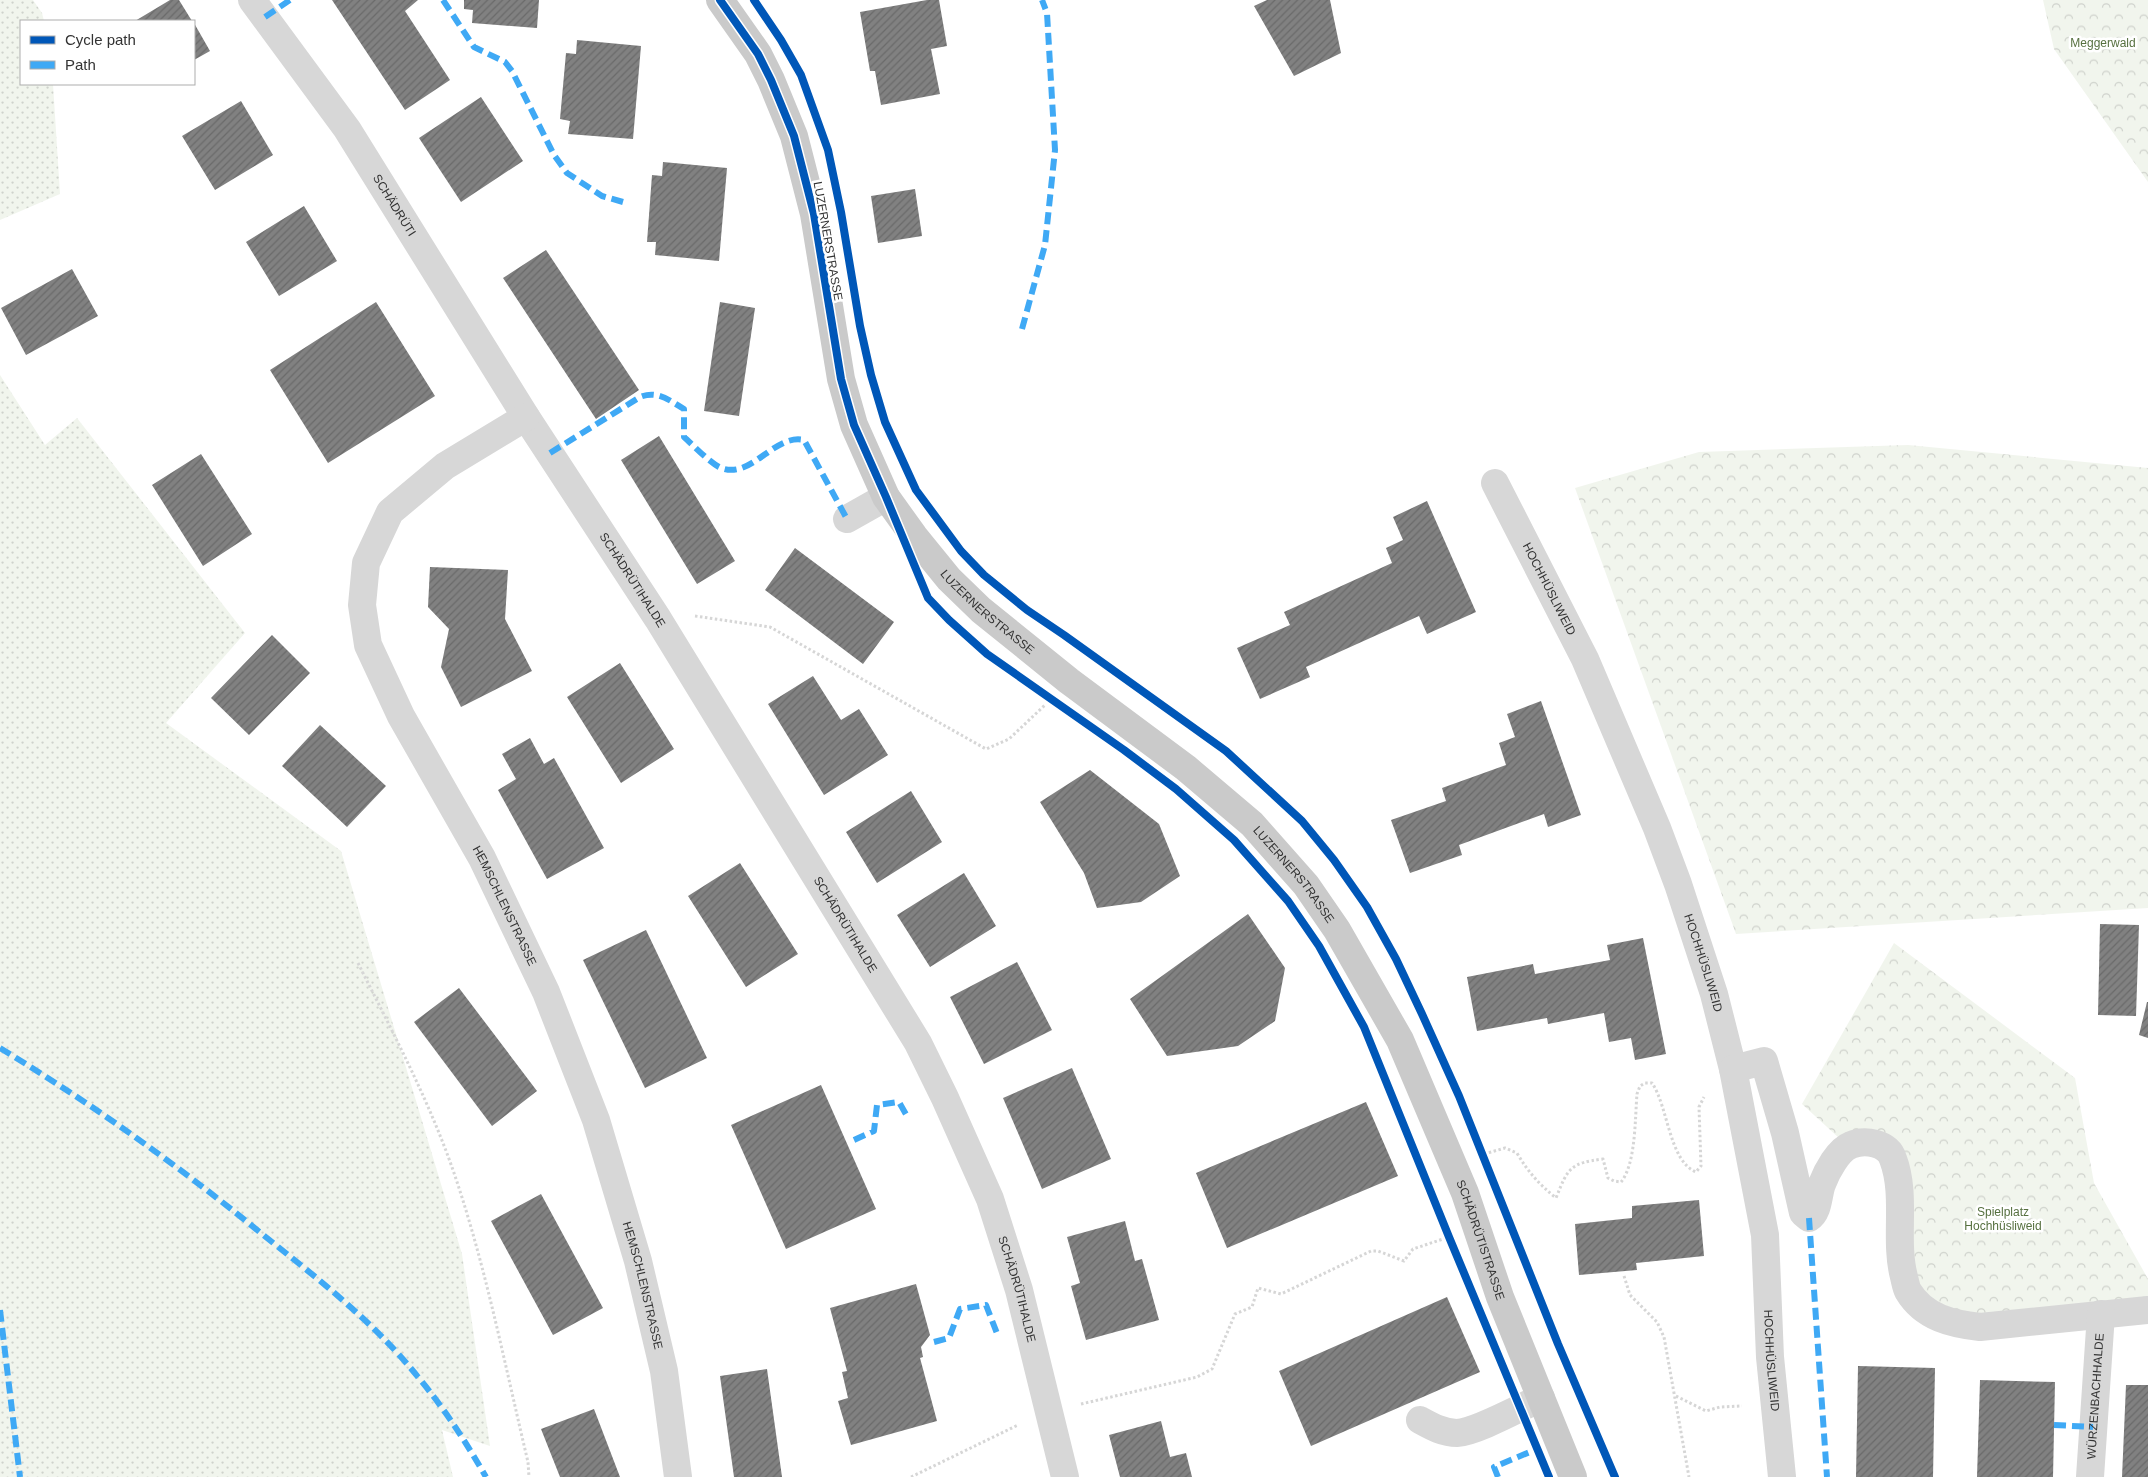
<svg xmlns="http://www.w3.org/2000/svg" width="2148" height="1477" font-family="Helvetica,sans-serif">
<defs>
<pattern id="grass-dots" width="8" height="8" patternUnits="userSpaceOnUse" patternTransform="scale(1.25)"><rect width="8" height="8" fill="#f1f5ed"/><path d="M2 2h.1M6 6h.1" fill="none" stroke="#cfd2cc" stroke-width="1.8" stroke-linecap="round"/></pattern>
<pattern id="forest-crowns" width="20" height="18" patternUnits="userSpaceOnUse" patternTransform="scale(1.25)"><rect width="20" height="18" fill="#f1f5ed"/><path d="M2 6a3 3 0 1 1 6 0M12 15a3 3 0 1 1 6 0" fill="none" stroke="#cfd2cc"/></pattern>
<pattern id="building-hatch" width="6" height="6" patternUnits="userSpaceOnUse" patternTransform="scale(1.25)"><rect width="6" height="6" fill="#818181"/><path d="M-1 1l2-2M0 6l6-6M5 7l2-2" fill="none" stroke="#6a6a6a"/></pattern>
</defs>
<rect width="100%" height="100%" fill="#fff"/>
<path fill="url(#grass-dots)" d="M0 0H33L42 13 44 21H21V84H53L60 194 0 220Z
M0 375 45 445 77 418 245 633 166 723 341 851 462 1254 490 1446 442 1430 453 1477H0Z"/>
<path fill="url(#forest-crowns)" d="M2043 0H2148V182L2054 49Z
M1908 445 2148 468V908L1736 934 1575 488 1699 452Z
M1894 943 2075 1078 2094 1183 2148 1279V1303L1987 1317 1930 1303 1908 1267 1904 1170 1839 1138 1802 1104Z"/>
<path fill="url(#building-hatch)" d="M170 0H179L192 21H135Z
M332 0H418L405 11 450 80 405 110Z
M464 0H539L537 28 472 23 473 10 464 9Z
M927 0H939L947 46 931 49 940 94 881 105 875 71H870L860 12Z
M1267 0H1330L1341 53 1294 76 1254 6Z
M194 23 210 51 194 60Z
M577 40 641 46 633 139 568 134 570 121 560 119 566 53 576 54Z
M481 97 523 161 461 202 419 138Z
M241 101 273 155 215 190 182 136Z
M663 162 727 168 719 261 655 255 656 242H647L652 175 662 176Z
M915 189 922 236 878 243 871 196Z
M304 206 337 261 279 296 246 242Z
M546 250 639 390 596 419 503 278Z
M72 269 98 316 26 355 1 308Z
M376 302 435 396 328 463 270 370Z
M720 302 755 308 739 416 704 411Z
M659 436 735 561 697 584 621 460Z
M201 454 252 534 203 566 152 485Z
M1427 501 1476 612 1427 634 1419 616 1306 667 1310 677 1260 699 1237 648 1290 625 1284 612 1392 563 1386 548 1403 540 1393 517Z
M795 548 894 622 863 664 765 590Z
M430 567 508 570 505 619 532 671 461 707 441 667 449 629 428 607Z
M272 635 310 673 249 735 211 698Z
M620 663 674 749 621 783 567 697Z
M813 676 841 720 859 709 888 755 824 795 768 704Z
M1541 701 1581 815 1548 827 1544 814 1459 845 1462 855 1410 873 1391 820 1446 801 1442 788 1506 765 1499 743 1515 737 1507 714Z
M320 725 386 786 347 827 282 766Z
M530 738 544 764 554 758 604 848 547 879 498 790 516 779 502 754Z
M1090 770 1159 824 1180 876 1141 902 1097 908 1084 873 1040 802Z
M911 791 942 842 877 883 846 832Z
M740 863 798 954 746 987 688 896Z
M964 873 996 926 930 967 897 915Z
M1248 914 1285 968 1275 1021 1238 1046 1167 1056 1130 999Z
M2100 924 2139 925 2136 1016 2098 1015Z
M646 930 707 1058 645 1088 583 960Z
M1643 938 1666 1054 1635 1060 1631 1038 1609 1042 1604 1013 1548 1024 1547 1018 1477 1031 1467 977 1533 964 1535 974 1610 960 1607 945Z
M1017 962 1052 1030 984 1064 950 997Z
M459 988 537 1091 492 1126 414 1022Z
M2147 1002H2148V1038L2139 1035Z
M1072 1068 1111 1159 1042 1189 1003 1098Z
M821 1085 876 1209 786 1249 731 1125Z
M1366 1102 1398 1176 1227 1248 1196 1173Z
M541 1194 603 1308 553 1335 491 1221Z
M1699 1200 1704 1256 1636 1263 1637 1270 1579 1275 1575 1224 1632 1218V1206Z
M1125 1221 1135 1261 1142 1259 1159 1320 1086 1340 1071 1286 1080 1283 1067 1237Z
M916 1284 930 1335 921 1347 923 1357 920 1358 937 1421 851 1445 838 1401 848 1398 842 1372 847 1371 830 1308Z
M1447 1297 1480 1372 1311 1446 1279 1371Z
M1858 1366 1935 1368 1933 1477H1856Z
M767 1369 782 1477H734L720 1376Z
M1980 1380 2055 1382 2053 1477H1977Z
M2126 1385H2148V1477H2122Z
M594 1409 620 1477H560L541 1429Z
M1161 1421 1170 1457 1186 1453 1192 1477H1120L1109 1435Z"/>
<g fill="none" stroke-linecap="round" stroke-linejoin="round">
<path stroke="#d6d6d6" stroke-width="3" stroke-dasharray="2.5 2.5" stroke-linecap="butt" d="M695 616 770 627 986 749 1009 739 1045 705
M358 963C392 1031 429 1100 454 1173 486 1267 505 1366 528 1462L529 1477
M1484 1154 1505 1148 1517 1153C1528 1172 1539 1184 1556 1198 1568 1168 1570 1163 1603 1159L1608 1178 1614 1181 1621 1182C1636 1164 1635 1117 1637 1094L1640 1086 1645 1083H1652C1668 1106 1669 1161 1696 1172L1701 1166 1699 1107 1704 1097
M1624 1276 1630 1295 1657 1322 1664 1337 1689 1477
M1676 1396 1706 1411 1720 1407 1742 1406
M1081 1404 1197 1377 1212 1369 1235 1314 1252 1307 1258 1288 1281 1294 1371 1251H1378L1404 1261 1413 1249 1446 1238
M911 1477 1018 1425"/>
<g stroke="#d7d7d7" stroke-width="28">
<path id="s1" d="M252 0 347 129 526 417 658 619 918 1043 945 1098 990 1199 1019 1290 1065 1477"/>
<path id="s2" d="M526 417 445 466 390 512 366 563 362 605 368 645 401 716 482 858 546 992 596 1120 638 1261 664 1371 678 1477"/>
<path id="s3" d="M1495 483 1585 659 1657 828 1678 884 1714 994 1733 1069 1765 1235 1770 1357 1782 1477"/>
<path d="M847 519 886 497"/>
<path d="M1733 1069 1764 1061 1785 1133 1803 1213 1809 1218C1819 1212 1818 1194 1822 1184 1827 1171 1838 1150 1851 1145 1865 1139 1888 1143 1893 1159 1907 1196 1894 1239 1904 1277 1905 1281 1906 1287 1908 1291 1924 1318 1953 1324 1980 1327L2148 1310"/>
<path d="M1420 1420C1431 1426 1443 1433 1457 1433 1476 1432 1521 1407 1541 1398"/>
<path id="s4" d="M2090 1477 2101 1314"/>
</g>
<path stroke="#cacaca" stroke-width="28" id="s5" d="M720 0 758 54 771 80 794 136 814 214 841 379 854 425 886 497 914 536 949 579 981 610 1069 681 1186 768 1252 824 1306 885 1337 930 1400 1040 1465 1193 1500 1297 1573 1477"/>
<path stroke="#3fa9f5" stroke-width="6" stroke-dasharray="12 6" stroke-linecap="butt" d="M443 0 474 47 505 62 512 71 554 155 567 173 602 196 623 202
M265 17 290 0
M1022 329 1045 245 1055 150 1047 13 1042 0
M550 453 640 397C657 390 669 400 684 409V437C693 445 708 461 719 467 750 482 774 433 804 440L847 519
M0 1048C92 1104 179 1166 262 1234 317 1278 374 1322 418 1377 444 1408 466 1442 486 1477
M854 1140 874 1131 877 1105 899 1102 907 1116
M1809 1218 1827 1477
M0 1310 20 1477
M934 1342 949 1338 960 1309 986 1305 998 1336
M2054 1425 2093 1427
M1498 1477 1494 1467 1537 1449"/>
<g stroke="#fff" stroke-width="11">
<path id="cycleway" d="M720 0 758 54 771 80 794 136 814 214 841 379 854 425 886 497 928 598 949 620 987 654 1124 750 1176 789 1234 840 1288 901 1319 946 1364 1027 1449 1237 1549 1477
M754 0 781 40 801 75 828 150 841 212 860 326 871 375 885 422 916 490 961 551 984 575 1027 610 1064 635 1226 751 1302 821 1334 860 1367 907 1396 959 1422 1014 1459 1096 1558 1344 1615 1477"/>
</g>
<use href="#cycleway" stroke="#0057b8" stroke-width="8"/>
</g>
<g text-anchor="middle" stroke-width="5" stroke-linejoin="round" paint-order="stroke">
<g font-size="12" fill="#56703f" stroke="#fff">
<text x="2103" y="47">Meggerwald</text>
<text x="2003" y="1216">Spielplatz<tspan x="2003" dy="14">Hochhüsliweid</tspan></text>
</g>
<g font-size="12" fill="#333" stroke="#fff">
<text dy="4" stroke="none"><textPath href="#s1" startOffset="250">SCHÄDRÜTI</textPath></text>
<text transform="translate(828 241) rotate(80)" y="4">LUZERNERSTRASSE</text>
<text dy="4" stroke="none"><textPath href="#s1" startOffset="694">SCHÄDRÜTIHALDE</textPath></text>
<text dy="4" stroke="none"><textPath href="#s3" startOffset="119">HOCHHÜSLIWEID</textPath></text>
<text dy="4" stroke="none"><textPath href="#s5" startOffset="684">LUZERNERSTRASSE</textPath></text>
<text dy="4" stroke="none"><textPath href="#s5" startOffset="1089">LUZERNERSTRASSE</textPath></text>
<text dy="4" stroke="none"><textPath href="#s2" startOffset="600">HEMSCHLENSTRASSE</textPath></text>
<text dy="4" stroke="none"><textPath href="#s1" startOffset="1099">SCHÄDRÜTIHALDE</textPath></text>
<text dy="4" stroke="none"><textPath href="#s3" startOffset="524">HOCHHÜSLIWEID</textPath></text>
<text dy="4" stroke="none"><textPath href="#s5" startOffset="1502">SCHÄDRÜTISTRASSE</textPath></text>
<text dy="4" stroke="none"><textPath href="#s2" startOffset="1005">HEMSCHLENSTRASSE</textPath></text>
<text dy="4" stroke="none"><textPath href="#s1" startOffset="1504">SCHÄDRÜTIHALDE</textPath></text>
<text dy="4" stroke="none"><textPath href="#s3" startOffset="929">HOCHHÜSLIWEID</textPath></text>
<text dy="4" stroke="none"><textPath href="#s4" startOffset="81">WÜRZENBACHHALDE</textPath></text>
</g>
</g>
<rect x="20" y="20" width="175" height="65" fill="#ffffff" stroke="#adadad"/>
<rect x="30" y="36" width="25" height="8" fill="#0057b8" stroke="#adadad"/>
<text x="65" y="45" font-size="15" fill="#333333">Cycle path</text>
<rect x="30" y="61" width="25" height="8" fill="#3fa9f5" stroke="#adadad"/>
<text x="65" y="70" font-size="15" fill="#333333">Path</text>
</svg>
